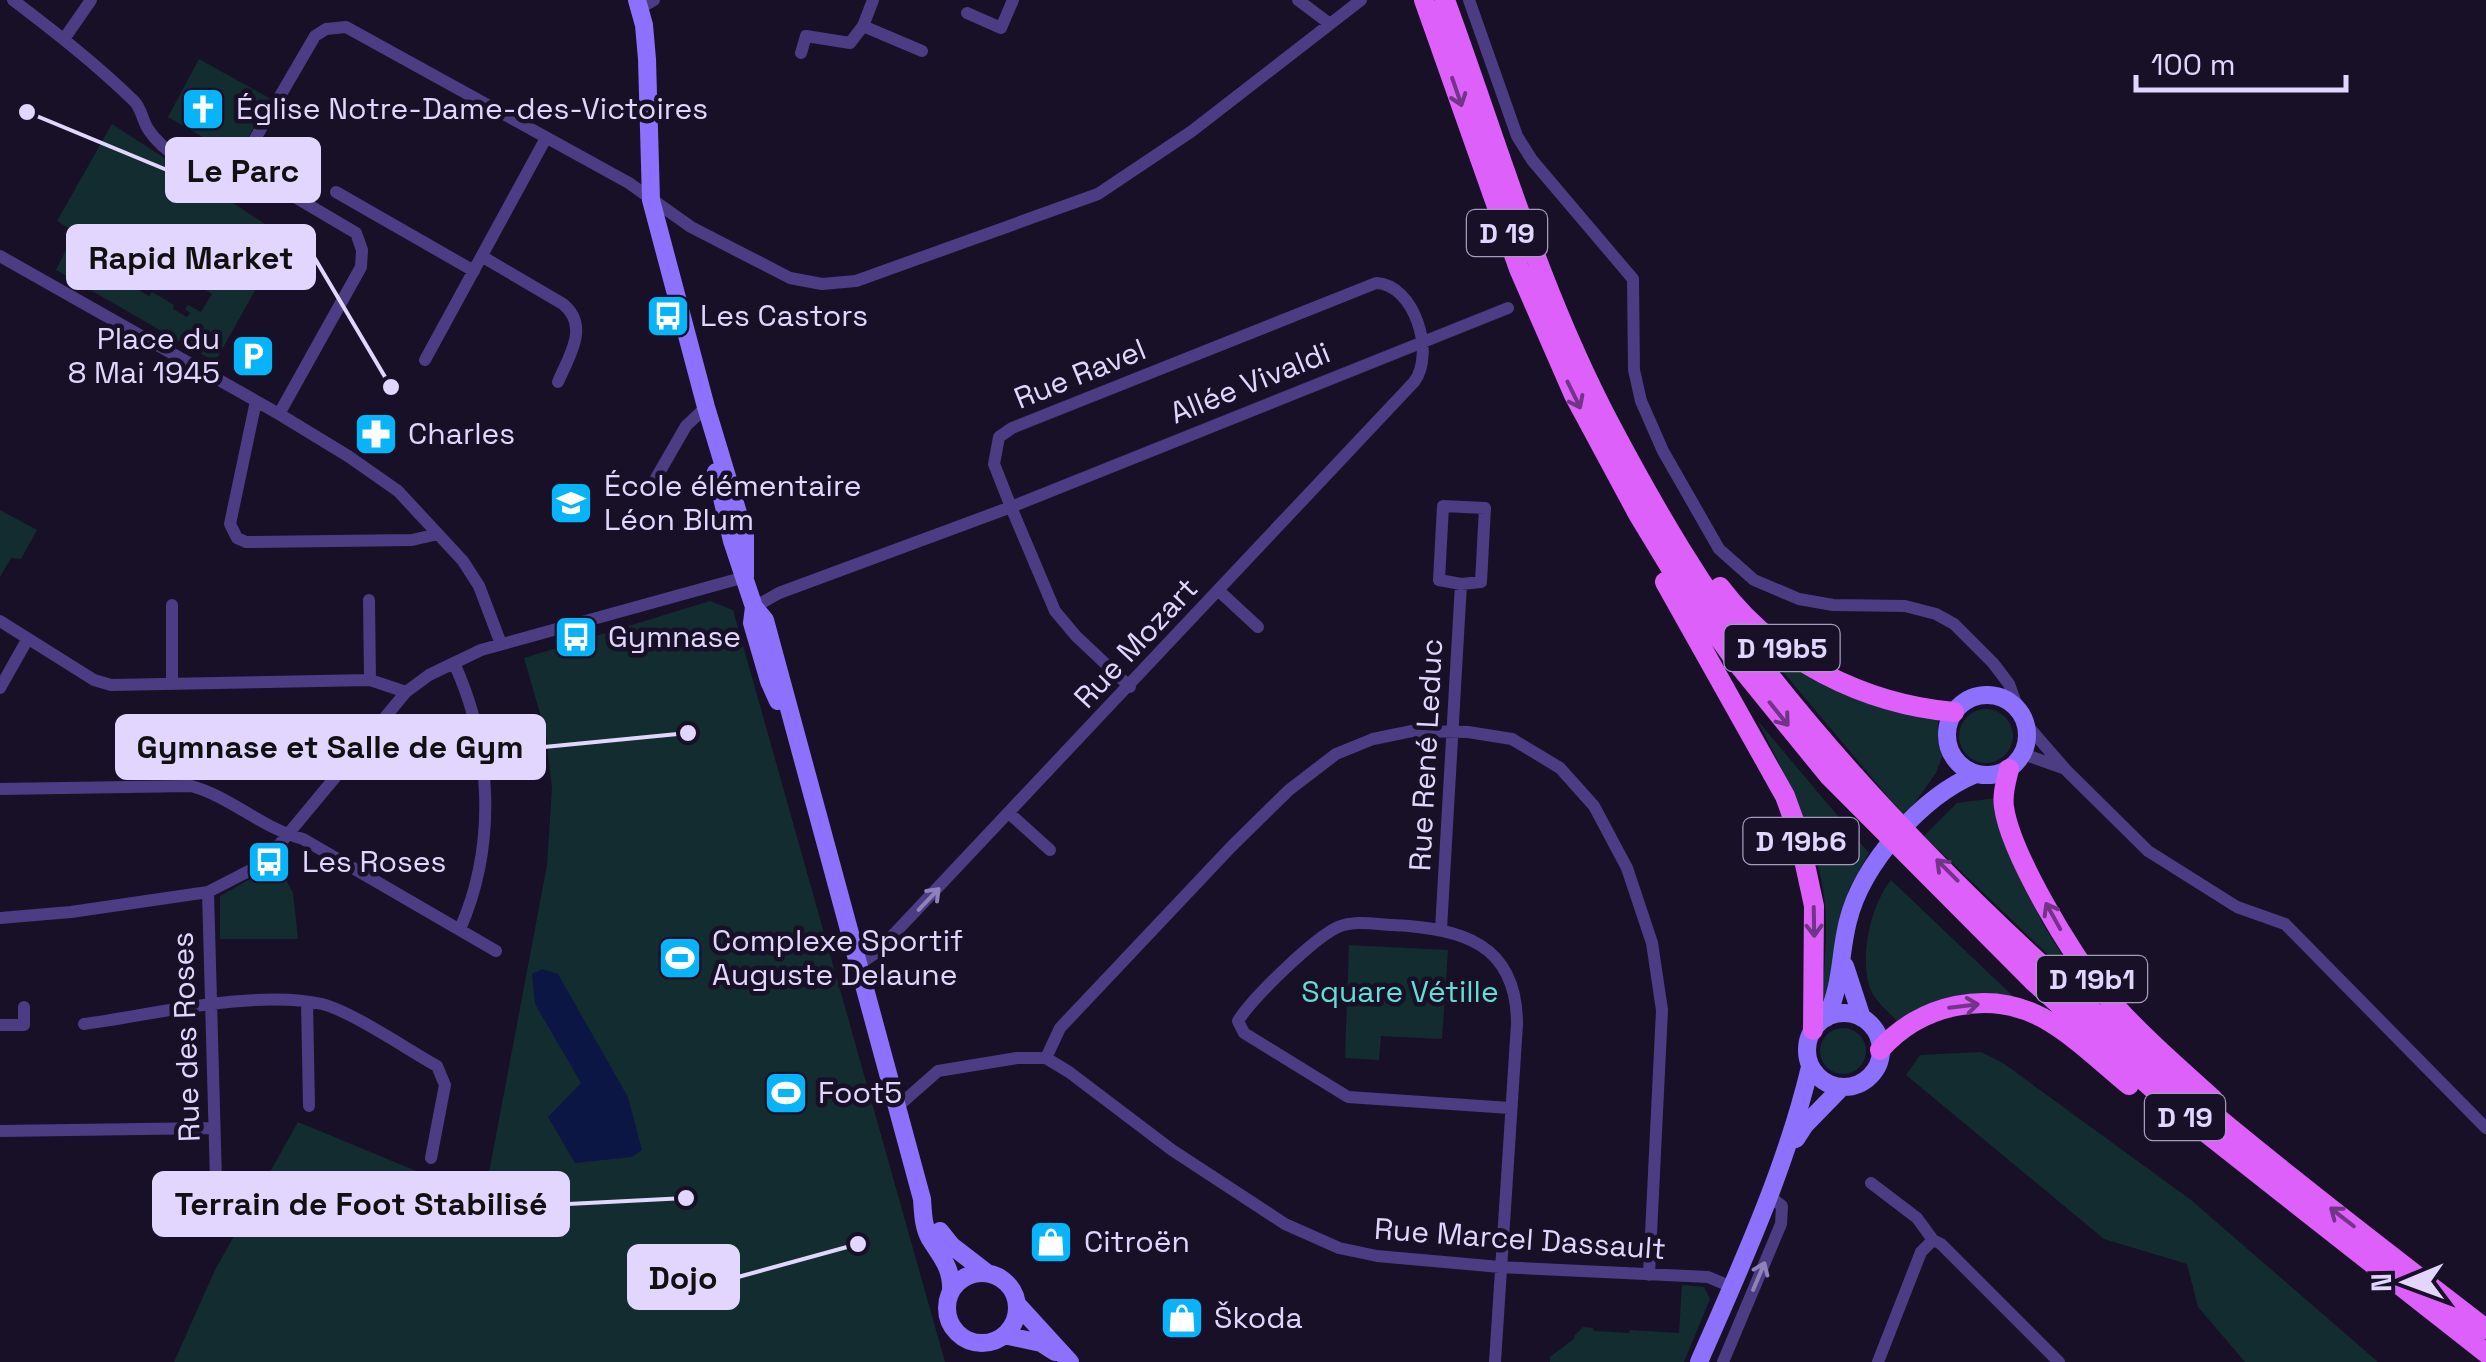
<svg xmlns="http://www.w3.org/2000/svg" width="2486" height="1362" font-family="'Space Grotesk',sans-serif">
<rect width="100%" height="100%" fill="#181026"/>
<path fill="#132c30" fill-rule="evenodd" d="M199 59 271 99 243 146 225 150 168 117Z
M112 124 285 237 215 362 56 270 75 232 57 221ZM158 250 174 259 171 264 190 275 193 270 209 279 204 289 212 294 201 312 188 305 185 309 190 313 187 317 173 309 174 305 152 292 149 296 135 288 143 274 146 275 152 265 149 263Z
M0 510 37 530 21 559 11 558 0 577Z
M710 601 733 610 945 1362H174L215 1270 298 1122 484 1199 547 865 552 788 546 734 524 658Z
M1767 653 1832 688 1938 720V743L1943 754 1936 773 1905 817Z
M1959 736a27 27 0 1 1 54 0a27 27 0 1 1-54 0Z
M1757 720 1869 853 1850 887 1840 919 1832 991 1822 999C1824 965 1829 930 1824 896 1816 835 1785 774 1757 720Z
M1996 798 2005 844 2043 924 2082 987 1924 836 1957 803Z
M277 864 293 893 298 939H220V896Z
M1891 880 2018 1001C1968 1001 1941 993 1898 1022 1888 1011 1873 1000 1869 985 1860 954 1871 905 1891 880Z
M1349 945 1448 950 1442 1039 1381 1036 1379 1060 1345 1058Z
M1820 1051a23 23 0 1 1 46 0a23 23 0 1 1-46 0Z
M1981 1052 2003 1063 2191 1200 2378 1362H2245L2198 1307 2187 1264 2104 1239 1906 1075 1920 1055Z
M1682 1285 1704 1287 1710 1299 1684 1362H1550V1357L1575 1338 1574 1336 1583 1327 1593 1328 1594 1331 1629 1333 1630 1330 1679 1333Z"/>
<path fill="#0c1644" d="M542 969 558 974 628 1097 642 1150 632 1157 575 1163 548 1117 581 1083 535 1004 532 974Z"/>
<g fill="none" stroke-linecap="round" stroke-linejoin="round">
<path stroke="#4c3c84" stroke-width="12" d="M13 0C55 32 96 64 134 101 142 109 142 120 148 129 163 153 199 172 226 180L234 175 315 36 326 29 346 27 629 183 691 227 790 278 822 284 856 281 1098 194 1192 131 1361 0
M1298 0 1330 24
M1469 0 1517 136 1532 160 1633 279 1634 370 1641 401 1663 451 1719 549 1754 580 1799 599 1833 605 1905 606 1936 614 1954 624 1993 663 2009 684 2019 711
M640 8 654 0
M967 13 1001 28 1013 0
M863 26 922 51
M64 39 91 0
M801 53 806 36 850 43 863 26 873 0
M234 175 273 184 356 233 362 250 361 267 279 414
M336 192 474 271
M0 256 279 414 348 456 398 491 463 561 479 586 501 644
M483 257 563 304C590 326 569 356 558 382
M425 360 546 138
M256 401 230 524 237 538 246 542 412 540 438 534
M652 485 686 426 706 407
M1443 506 1485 508 1481 582 1461 584 1439 580Z
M1219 591 1258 627
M369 600 370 680
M172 605V683
M754 607 779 593 1011 507 994 464 999 437 1012 428 1376 283C1414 284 1436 353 1414 382L877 952 858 965
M0 621 94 680 111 685 370 680 406 692
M454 663C492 746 497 845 460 929
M1130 687 1076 636 1055 611 1011 507 1508 308
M0 688 27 640
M2026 724 2066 770 2148 851 2237 907 2285 924 2486 1128
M2023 754 2063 768
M0 789 191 786C232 797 259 827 303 839L496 951
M1010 814 1050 850
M208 892 216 1181
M0 918 71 912 208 892 264 863 406 692 429 675 481 650 745 577
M1441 929 1461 584
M307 1002 309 1106
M84 1024C151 1015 256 989 322 1004 351 1011 408 1050 437 1066L445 1085 431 1158
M0 1025H24V1007
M1046 1058 1060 1028 1231 847 1289 790 1336 754 1373 739 1412 731 1468 732 1512 739 1560 768 1594 806 1627 868 1652 943 1662 1010 1649 1275
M896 1108 938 1071 1017 1058H1046L1069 1072 1172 1150 1285 1224 1339 1248 1377 1256 1500 1267 1708 1277 1732 1287
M0 1131 213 1128
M1871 1183 1917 1218 1933 1240
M1495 1362 1517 1024C1517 943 1461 928 1392 925 1375 924 1354 920 1338 927 1314 938 1252 998 1238 1021L1244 1033 1348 1097 1510 1108
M1723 1362 1781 1224 1782 1206 1768 1195
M1878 1362 1921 1252 1933 1240 1941 1244 2059 1362"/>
<path stroke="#8d70fc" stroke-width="18" d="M637 0 644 25 647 59 651 200 706 407 745 536V577
M716 472 732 541 754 607 752 623 769 681 778 701
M754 607 765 620 922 1199C923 1212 923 1227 930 1239 942 1258 952 1268 951 1291
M1947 735a40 40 0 1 1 80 0a40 40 0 1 1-80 0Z
M1845 966 1862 1018
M1807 1050a37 37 0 1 1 74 0a37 37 0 1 1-74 0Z
M1826 1018C1843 983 1839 956 1848 921 1862 864 1922 796 1976 774
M1796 1139 1805 1125 1842 1087
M940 1231 952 1246 987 1273
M947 1308a35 35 0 1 1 70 0a35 35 0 1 1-70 0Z
M1017 1304 1070 1362
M1004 1335 1041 1343 1055 1352
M1699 1362C1741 1266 1786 1168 1810 1067"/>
<path stroke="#de60fb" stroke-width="20" d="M1424 0 1519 269 1574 395 1638 514 1681 585 1737 663 1829 776 2033 981 2172 1106 2486 1353
M1445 0C1498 144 1539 291 1612 428 1655 509 1702 590 1759 662 1962 923 2225 1129 2486 1329
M1665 582 1785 796 1798 832 1814 906 1813 1030
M1720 587C1775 660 1864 704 1954 712
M2009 769C2006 782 2002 794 2004 807 2010 852 2072 957 2102 991 2135 1030 2175 1065 2213 1099
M1880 1050C1920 1004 1989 989 2043 1018 2074 1035 2102 1063 2129 1085"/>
</g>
<defs><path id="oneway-shaft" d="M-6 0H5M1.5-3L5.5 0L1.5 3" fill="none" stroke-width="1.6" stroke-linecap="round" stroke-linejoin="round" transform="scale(2.5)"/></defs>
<g stroke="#713486">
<use href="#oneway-shaft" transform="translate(1457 92) rotate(71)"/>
<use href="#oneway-shaft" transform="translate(1574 395) rotate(64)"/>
<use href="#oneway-shaft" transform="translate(1779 714) rotate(51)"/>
<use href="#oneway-shaft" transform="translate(1947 870) rotate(-135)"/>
<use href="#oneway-shaft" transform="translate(2053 916) rotate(-119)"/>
<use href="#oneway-shaft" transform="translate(1814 922) rotate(89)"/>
<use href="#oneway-shaft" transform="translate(1964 1006) rotate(-7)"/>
<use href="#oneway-shaft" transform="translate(2342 1217) rotate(-142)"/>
</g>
<g stroke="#9081bb">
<use href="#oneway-shaft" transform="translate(929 899) rotate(-46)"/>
<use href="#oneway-shaft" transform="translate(1759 1276) rotate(-67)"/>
</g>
<defs>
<g id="church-square" transform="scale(2.25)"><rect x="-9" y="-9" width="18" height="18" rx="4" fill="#07b4f9" stroke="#181026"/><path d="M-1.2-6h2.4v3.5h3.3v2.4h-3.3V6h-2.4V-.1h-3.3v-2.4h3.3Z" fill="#fff"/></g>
<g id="bus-square" transform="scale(2.25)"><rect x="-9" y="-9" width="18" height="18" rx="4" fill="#07b4f9" stroke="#181026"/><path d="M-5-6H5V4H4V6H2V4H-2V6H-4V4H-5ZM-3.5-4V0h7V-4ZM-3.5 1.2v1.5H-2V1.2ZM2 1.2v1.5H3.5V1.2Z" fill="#fff"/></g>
<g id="parking-square" transform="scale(2.25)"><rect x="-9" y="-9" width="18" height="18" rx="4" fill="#07b4f9" stroke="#181026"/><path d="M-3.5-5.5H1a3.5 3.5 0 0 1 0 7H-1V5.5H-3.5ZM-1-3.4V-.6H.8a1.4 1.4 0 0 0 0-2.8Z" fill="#fff"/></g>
<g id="pharmacy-square" transform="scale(2.25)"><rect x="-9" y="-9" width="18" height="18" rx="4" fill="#07b4f9" stroke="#181026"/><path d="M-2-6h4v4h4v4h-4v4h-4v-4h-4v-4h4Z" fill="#fff"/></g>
<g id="school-square" transform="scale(2.25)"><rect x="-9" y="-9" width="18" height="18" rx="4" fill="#07b4f9" stroke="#181026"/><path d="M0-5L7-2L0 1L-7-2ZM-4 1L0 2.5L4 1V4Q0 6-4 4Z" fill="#fff"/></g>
<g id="stadium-square" transform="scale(2.25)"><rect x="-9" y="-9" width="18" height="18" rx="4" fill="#07b4f9" stroke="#181026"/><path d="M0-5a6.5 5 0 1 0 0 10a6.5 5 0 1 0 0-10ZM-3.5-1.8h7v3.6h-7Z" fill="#fff"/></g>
<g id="shop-square" transform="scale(2.25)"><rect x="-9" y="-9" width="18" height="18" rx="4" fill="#07b4f9" stroke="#181026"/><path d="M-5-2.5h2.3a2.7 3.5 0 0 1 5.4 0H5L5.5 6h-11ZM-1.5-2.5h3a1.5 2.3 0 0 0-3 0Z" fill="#fff"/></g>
</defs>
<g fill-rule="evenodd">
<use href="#church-square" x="203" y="109"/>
<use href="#bus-square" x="668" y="316"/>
<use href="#parking-square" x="253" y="356"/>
<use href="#pharmacy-square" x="376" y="434"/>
<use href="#school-square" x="571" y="503"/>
<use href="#bus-square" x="576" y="637"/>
<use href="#bus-square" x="269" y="862"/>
<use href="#stadium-square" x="680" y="958"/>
<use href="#stadium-square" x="786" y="1093"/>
<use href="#shop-square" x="1051" y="1242"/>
<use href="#shop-square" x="1182" y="1318"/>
</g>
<g text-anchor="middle" stroke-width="9" stroke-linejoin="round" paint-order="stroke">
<g fill="#181026" stroke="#a59bbd" stroke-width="2.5">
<rect x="1467" y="210" width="80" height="46" rx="8"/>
<rect x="1724.5" y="625" width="115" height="46" rx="8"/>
<rect x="1743.5" y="818" width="115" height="46" rx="8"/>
<rect x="2037" y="956" width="110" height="46" rx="8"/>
<rect x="2145" y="1094" width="80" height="46" rx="8"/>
</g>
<g font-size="28" font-weight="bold" fill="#e2d6fe">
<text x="1507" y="243">D 19</text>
<text x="1782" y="658">D 19b5</text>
<text x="1801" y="851">D 19b6</text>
<text x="2092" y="989">D 19b1</text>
<text x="2185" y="1127">D 19</text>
</g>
<g font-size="30" fill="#e2d6fe" stroke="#181026" text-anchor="start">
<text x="236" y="119">Église Notre-Dame-des-Victoires</text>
<text x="700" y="326">Les Castors</text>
<text x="220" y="349" text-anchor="end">Place du<tspan x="220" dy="34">8 Mai 1945</tspan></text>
<text x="408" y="444">Charles</text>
<text x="604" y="496">École élémentaire<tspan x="604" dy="34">Léon Blum</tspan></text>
<text x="608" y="647">Gymnase</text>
<text x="302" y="872">Les Roses</text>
<text x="712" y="951">Complexe Sportif<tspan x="712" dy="34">Auguste Delaune</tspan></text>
<text x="818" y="1103">Foot5</text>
<text x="1084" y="1252">Citroën</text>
<text x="1214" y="1328">Škoda</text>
</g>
<g font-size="30" fill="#e2d6fe" stroke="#181026">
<text transform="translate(1080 374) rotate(-22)" y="10">Rue Ravel</text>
<text transform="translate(1250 383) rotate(-22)" y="10">Allée Vivaldi</text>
<text transform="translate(1136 643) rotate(-47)" y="10">Rue Mozart</text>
<text transform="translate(1426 755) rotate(-87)" y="10">Rue René Leduc</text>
<text transform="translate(186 1037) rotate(-92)" y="10">Rue des Roses</text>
<text transform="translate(1520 1239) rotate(4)" y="10">Rue Marcel Dassault</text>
</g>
<g font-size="30" fill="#63ddd5" stroke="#181026">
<text x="1400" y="1002">Square Vétille</text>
</g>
</g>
<path fill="none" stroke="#e2d6fe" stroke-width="4" d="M27 112L167 170M391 387L314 257M688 733L544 747M686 1198L568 1204M858 1244L738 1277"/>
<g fill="#e2d6fe" stroke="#181026" stroke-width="4">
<circle cx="27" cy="112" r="10"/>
<circle cx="391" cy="387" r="10"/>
<circle cx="688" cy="733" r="10"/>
<circle cx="686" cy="1198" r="10"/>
<circle cx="858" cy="1244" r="10"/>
</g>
<g fill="#e2d6fe" stroke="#e2d6fe" stroke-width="4">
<rect x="167" y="139" width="152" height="62" rx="10"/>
<rect x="68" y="226" width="246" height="62" rx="10"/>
<rect x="117" y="716" width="427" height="62" rx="10"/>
<rect x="154" y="1173" width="414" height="62" rx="10"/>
<rect x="629" y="1246" width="109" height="62" rx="10"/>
</g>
<g font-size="32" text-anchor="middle" font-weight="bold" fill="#111">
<text x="243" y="182">Le Parc</text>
<text x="191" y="269">Rapid Market</text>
<text x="330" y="758">Gymnase et Salle de Gym</text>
<text x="361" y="1215">Terrain de Foot Stabilisé</text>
<text x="683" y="1289">Dojo</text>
</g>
<g transform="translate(2406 1282) rotate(269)" stroke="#181026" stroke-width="8" paint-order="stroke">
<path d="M0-8L18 38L0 25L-18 38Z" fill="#e2d6fe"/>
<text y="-15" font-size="28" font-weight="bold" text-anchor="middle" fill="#e2d6fe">N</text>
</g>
<path d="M2136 75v15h210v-15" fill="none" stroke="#e2d6fe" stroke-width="5"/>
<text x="2151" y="75" font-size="30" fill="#e2d6fe" stroke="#181026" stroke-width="8" paint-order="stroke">100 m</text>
</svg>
